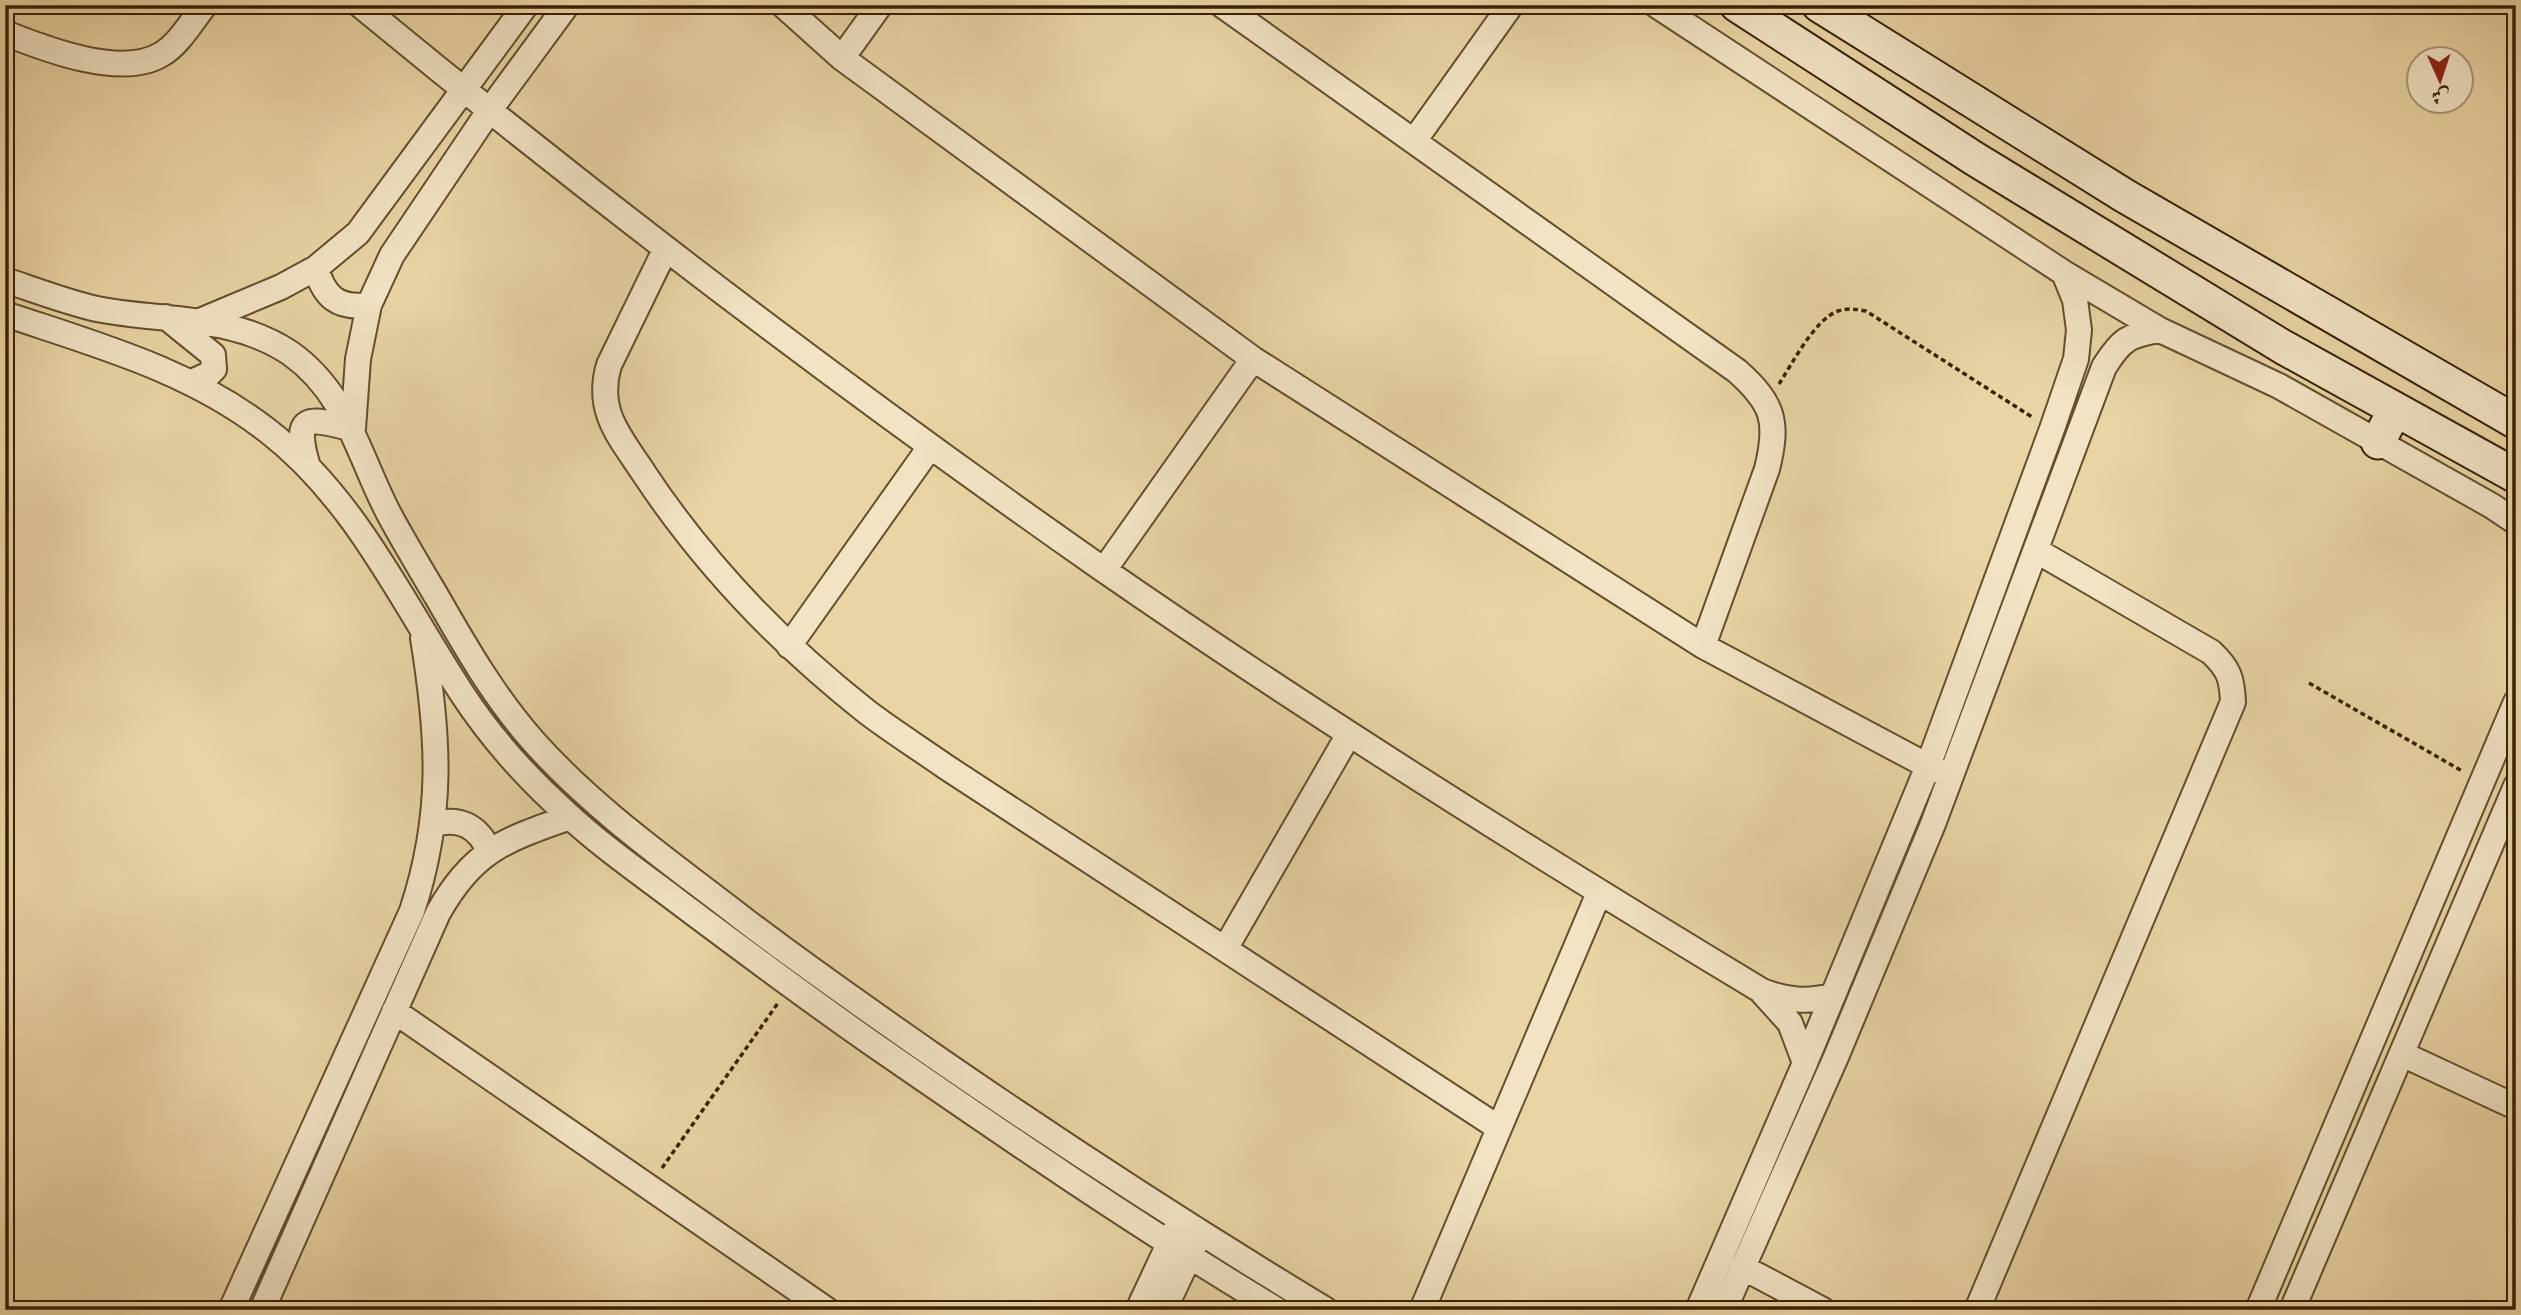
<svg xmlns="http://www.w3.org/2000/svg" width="2521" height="1315" font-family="'IM FELL Great Primer',Amiri,serif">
<rect width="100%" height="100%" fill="#e9d4a4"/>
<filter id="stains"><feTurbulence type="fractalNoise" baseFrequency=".00286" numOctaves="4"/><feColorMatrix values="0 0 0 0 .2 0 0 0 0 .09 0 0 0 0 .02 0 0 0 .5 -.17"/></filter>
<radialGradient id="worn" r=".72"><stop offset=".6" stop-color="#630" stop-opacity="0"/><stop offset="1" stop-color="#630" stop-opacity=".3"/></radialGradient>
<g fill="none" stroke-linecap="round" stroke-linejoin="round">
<g stroke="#644e2d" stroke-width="28">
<path id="street" d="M360 5C600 203 847 390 1101 568 1316 717 1538 856 1762 991 1787 1001 1807 1002 1833 996
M783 5 842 58 1253 359 1703 646 1928 766 1951 776
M1222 5 1737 371C1773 403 1779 421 1767 469L1703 646
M1656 5 2064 273 2160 330 2279 386 2492 506 2516 522
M5 33C45 49 122 79 162 54 179 44 192 21 205 5
M842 58 880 5
M1414 141 1511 5
M665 250 609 365C595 412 621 438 645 475 705 565 782 645 867 712 892 731 919 748 946 767L1499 1128
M316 268C324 297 338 309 369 305
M5 280C35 290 66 302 97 309 162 322 232 314 290 353 347 393 359 457 389 514 404 542 421 570 437 597 466 648 495 698 534 742 592 807 664 858 733 911 797 961 864 1007 931 1054 1060 1143 1192 1229 1326 1310
M5 314C97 345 190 370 268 431 356 499 403 604 463 695 492 739 527 778 566 813 600 845 639 872 676 900 740 948 804 996 870 1042 1003 1134 1137 1226 1277 1310
M166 317 213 355 214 369 209 374 192 382
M200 321 281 287 316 268 358 233 526 5
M308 467C292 413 308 417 353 429L358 359 369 305 392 255 489 111 567 5
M1104 570 1253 359
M789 646 930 447
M434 824C460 817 478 826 489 851
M1225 949 1349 734
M1762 992 1790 1023 1805 1063
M394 1011 827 1310
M2402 1054 2516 1107
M1742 1267 1823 1310
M231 1310 412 911C444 814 439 737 423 638
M262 1310 438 913C473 850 505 840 570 817
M1138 1310 1175 1231
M1164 1310 1195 1244
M1422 1310 1599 893
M1698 1310 1805 1063 1928 766 2052 429 2076 359 2079 330 2075 300 2064 273
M1724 1310 1836 1057 1933 824 2104 367C2121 340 2128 335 2160 330
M1977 1310 2233 702C2232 678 2229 669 2211 652L2037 551
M2258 1310 2516 702
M2292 1310 2516 786"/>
</g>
<g stroke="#382105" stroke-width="37">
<path id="secondary" d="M1737 5 1975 159 2283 347 2516 476
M1819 5 2125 196 2516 422
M2378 442 2395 410"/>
</g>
<path stroke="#382105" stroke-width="3.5" stroke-dasharray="5 3.5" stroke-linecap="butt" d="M1779 384C1792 364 1815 319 1838 311 1847 308 1856 309 1866 311L2032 417
M2309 683 2462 771
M662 1168 778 1003"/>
<use href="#street" stroke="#f1e3c4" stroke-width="24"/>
<use href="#secondary" stroke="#f1e3c4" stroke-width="33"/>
</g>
<rect width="2521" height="1315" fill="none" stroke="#e9d4a4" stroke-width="28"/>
<rect x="7" y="7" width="2507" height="1301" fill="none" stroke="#382105" stroke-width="3.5"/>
<rect x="14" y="14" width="2493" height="1287" fill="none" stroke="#382105" stroke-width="2"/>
<g transform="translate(2440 80) rotate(177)"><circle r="33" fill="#f1e3c4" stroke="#a79578" stroke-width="2"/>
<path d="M0-5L12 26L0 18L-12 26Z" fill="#8f2418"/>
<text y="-10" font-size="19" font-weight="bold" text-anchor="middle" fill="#382105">ش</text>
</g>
<rect width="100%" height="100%" filter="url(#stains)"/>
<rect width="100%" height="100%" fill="url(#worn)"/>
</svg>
